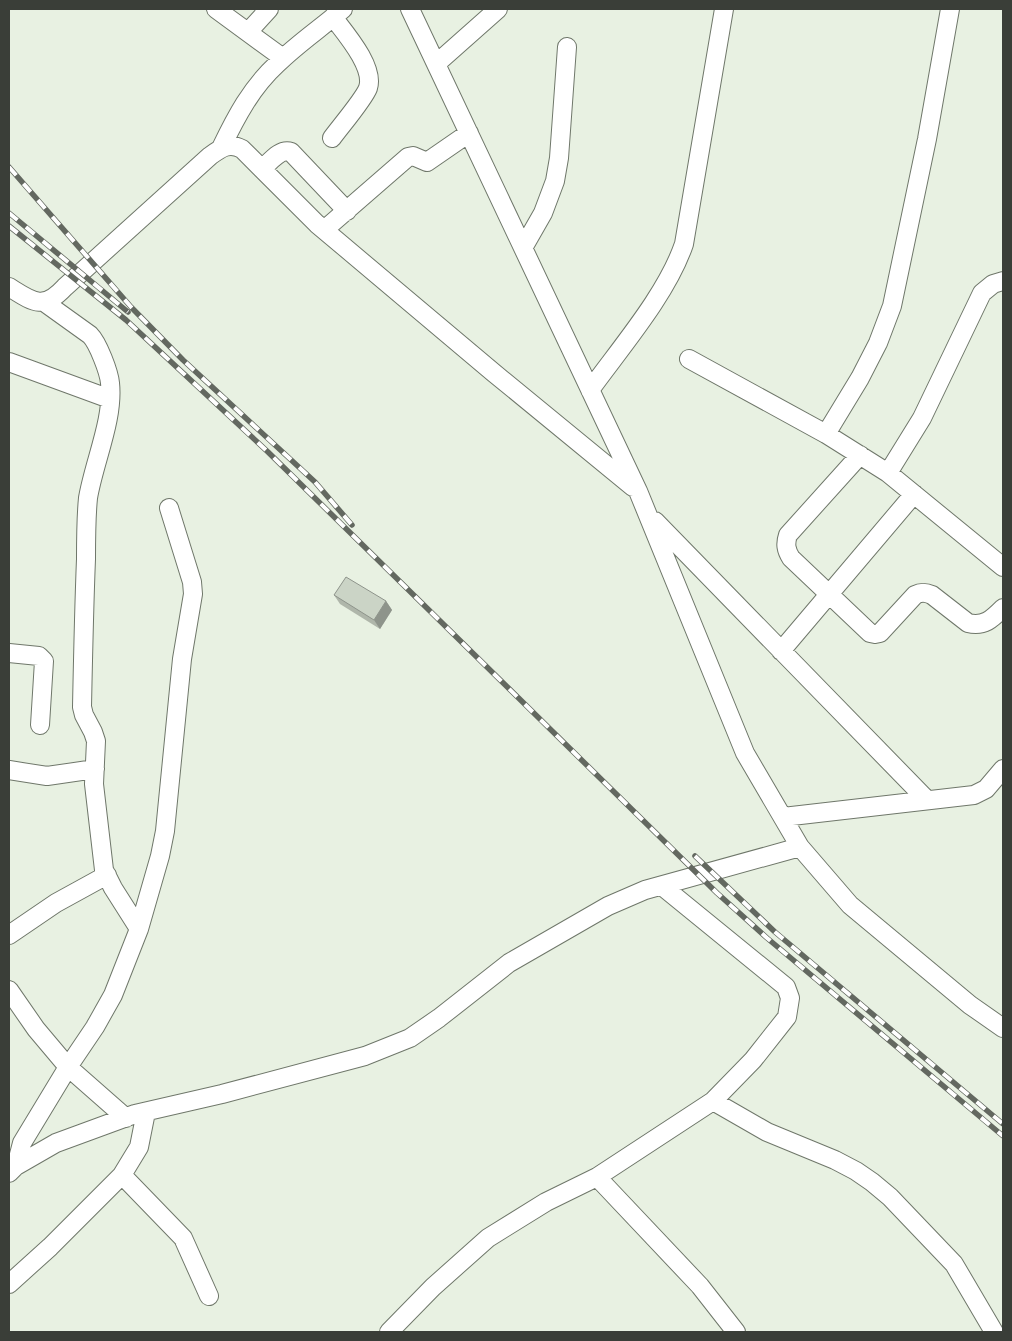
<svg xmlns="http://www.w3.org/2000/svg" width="1012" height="1341" font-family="'DM Sans',sans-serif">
<rect width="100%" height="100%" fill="#e8f1e2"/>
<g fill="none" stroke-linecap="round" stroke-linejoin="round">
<g stroke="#6f776a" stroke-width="20">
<path id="minor" d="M216 9 283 58
M410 9 638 491 745 753 800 847 850 905 970 1005 1003 1028
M248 32 269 9
M436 64 498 9
M332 138C340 127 364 99 368 88 375 67 345 33 333 17
M221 148C236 117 251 88 277 64 297 44 321 28 343 9
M262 169C270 162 280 148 291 152L347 211
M324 230 408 157 413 156 427 162 469 133
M523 248 543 213 555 181 559 158 567 47
M9 287C33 302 43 311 65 287L210 156C221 148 229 142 242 149L317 224 494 373 633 487
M44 302 90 335C98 343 109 372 110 383 114 419 94 462 88 498 86 518 86 539 86 559 84 608 83 658 82 707L84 715 93 732 96 741 94 784 104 870 113 888 139 929
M689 359 826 434 888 473 1003 567
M9 362 110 399
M590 390C621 347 667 294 684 244L724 9
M826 434 860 378 878 343 892 306 927 139 950 9
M860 455 788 535C785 544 786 550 791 558L870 633 875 634 880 633 915 595C921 592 925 592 932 595L968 623C984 627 992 619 1003 608
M888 473 922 418 982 293 993 284 1003 281
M655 521 927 800
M781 651 914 494
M9 653 39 656 44 661 40 725
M9 770 47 776 95 769
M783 817 974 795 986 789 1003 769
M9 935 56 903 107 875
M9 990 36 1029 68 1067 126 1118
M713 1101 767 1132 835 1160 856 1171 872 1182 890 1197 954 1264 994 1332
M16 1166 22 1143 68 1067 95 1027 113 995 139 929 160 856 165 831 182 659 193 594 192 582 169 508
M9 1173 16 1166 56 1143 135 1114 222 1094 365 1056 410 1038 439 1018 509 963 608 906 645 890 800 847
M122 1175 183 1238 209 1296
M597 1177 700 1286 736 1332
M9 1284 50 1247 122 1175 139 1147 146 1112
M389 1332 433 1287 488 1238 546 1202 597 1177 713 1101 753 1060 787 1017 790 998 786 987 662 886"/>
</g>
<use href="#minor" stroke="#fff" stroke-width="18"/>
<g stroke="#636860" stroke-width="5.5">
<path id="rail" d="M9 167 131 307 183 360 315 482 352 525
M9 213 128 312
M9 226 126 320 268 452 717 893 767 938 1003 1136
M695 856 775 932 1003 1124"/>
</g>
<use href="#rail" stroke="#fff" stroke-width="4" stroke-dasharray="11" stroke-linecap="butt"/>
</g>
<path fill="#afb6aa" d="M334 595 386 601 392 610 380 629 340 604Z"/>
<path fill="#8e948b" d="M386 601 392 610 380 629 374 620Z"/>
<path fill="#cbd4c6" stroke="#8e948b" d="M346 577 386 601 374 620 334 595Z"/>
<rect width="1012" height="1341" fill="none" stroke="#3a3e38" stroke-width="20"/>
</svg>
